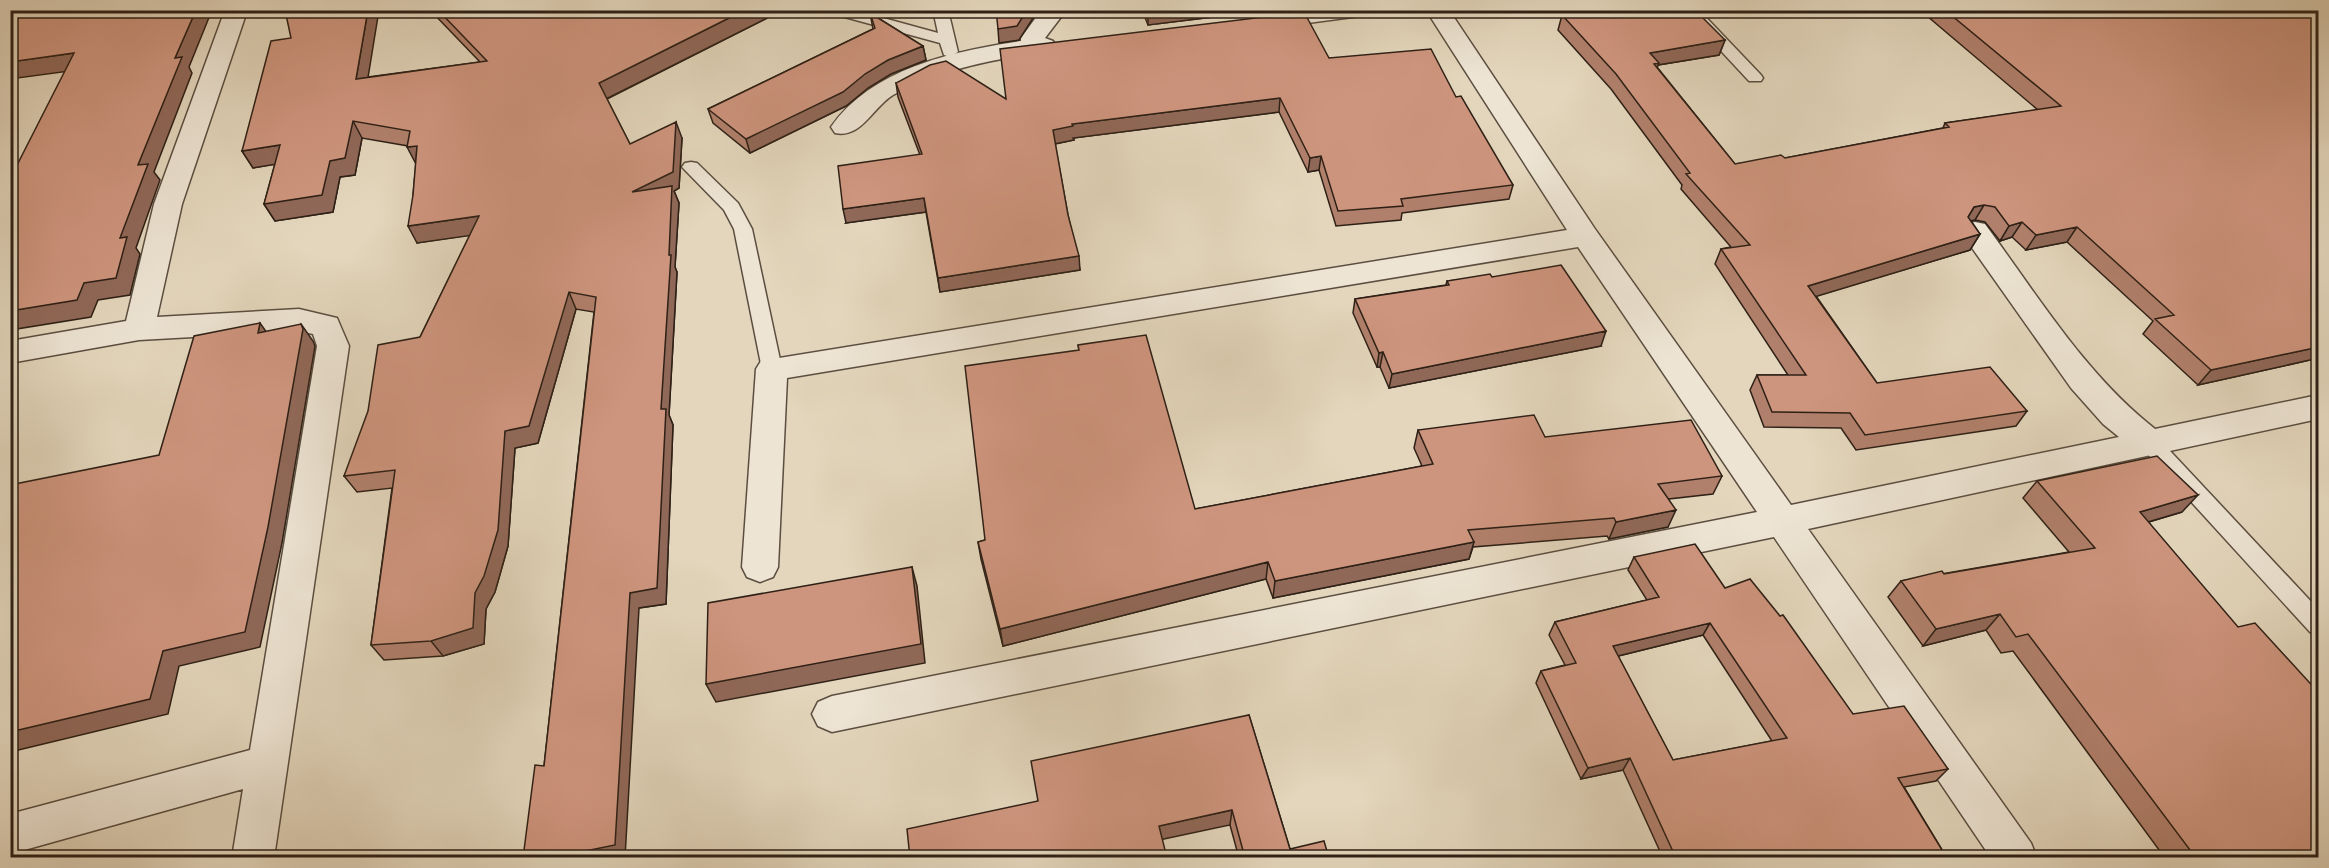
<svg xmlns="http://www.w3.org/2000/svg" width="2329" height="868" font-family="Alegreya,serif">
<rect width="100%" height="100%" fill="#e3d6bc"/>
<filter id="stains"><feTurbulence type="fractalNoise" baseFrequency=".00333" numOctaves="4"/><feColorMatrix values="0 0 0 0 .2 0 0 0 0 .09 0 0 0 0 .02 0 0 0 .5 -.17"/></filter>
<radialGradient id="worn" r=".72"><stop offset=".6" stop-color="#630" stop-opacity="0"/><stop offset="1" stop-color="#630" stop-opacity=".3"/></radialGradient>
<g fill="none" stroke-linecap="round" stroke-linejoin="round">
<g stroke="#5b4e40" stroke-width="3">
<path id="lane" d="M828 10H854L938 33 933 10H948L958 52 950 57 944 55 940 43 830 13Z
M1683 10H1699L1761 75 1763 78 1761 81H1749Z
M691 162 697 163 738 203 752 229 782 369 779 374 772 376 765 374 762 369 734 229 724 210 682 167 685 163Z
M2150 435 2157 437 2318 609V635L2310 632 2143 449 2139 443 2143 437Z"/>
</g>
<g stroke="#5b4e40" stroke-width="3">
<path id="street" d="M225 10H250L245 17 182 204 157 317 299 309 337 318 349 346 274 858H232L243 789 10 854V814L250 750 317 346 313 334 299 331 139 340 10 363V341L126 321 154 204Z
M1037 10H1061V17L1045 38 1053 41 1056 46 1053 51C1038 55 1022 55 1007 58 968 65 927 76 893 95 873 107 861 139 835 133L831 127C872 68 954 51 1021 41V38L1037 16Z
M1295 10H1364L1361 15 1353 17 1262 29 1254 27 1250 22 1254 17Z
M1426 10H1449L1595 229 1791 505 2119 437 2103 424 2071 388 1965 238 1961 231 1965 224 1975 222 1985 224C2038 296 2085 374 2155 429L2318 395V419L1808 529 2031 843 2037 858H1991L1774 537 832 732 818 726 812 714 818 702 832 696 1757 512 1578 247 787 378 778 567 773 577 760 582 747 577 742 567 756 369 761 361 1567 230Z"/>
</g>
<use href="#lane" fill="#ede4d3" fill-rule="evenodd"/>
<use href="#street" fill="#ede4d3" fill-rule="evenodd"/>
</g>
<path fill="#b1806c" stroke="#2e2016" stroke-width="1.5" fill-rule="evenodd" d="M430 10H777V13L607 99 630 144 682 138 679 188 674 191 679 203 675 267 677 272 669 415 673 425 666 604 639 608 544 766 594 312 576 309 538 443 515 448 508 546 495 592 486 609 484 644 443 656 384 660 371 645 392 488 357 492 344 476 420 337 470 235 417 243 413 195 416 163 408 146 362 138 355 175 340 177 333 212 275 221 264 204 275 164 253 168 242 151 291 38 368 77 480 62Z
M1142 10H1271L1148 25Z
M1920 10H2319V358L2198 385 2143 334 2153 321 2067 242 2026 250 2012 237 2000 241 1985 222 1975 220 1971 221 1980 234 1970 250 1816 296 1877 383 2027 411 2016 426 1856 450 1841 428 1764 427 1750 390 1757 375H1788L1715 264 1721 249 1731 247 1681 189 1682 185 1611 89 1558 30 1562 15 1725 40 1719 55 1658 65 1657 67 1735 164 1785 158 1943 128 1945 123 2038 110Z
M870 13 923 46 926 60 891 74 868 88 846 106 750 153 713 123 708 109 873 29Z
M1329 58 1456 97 1513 185 1509 199 1402 213 1401 220 1336 226 1319 170 1308 172 1279 112 1073 138 1074 140 1055 144 1068 215 1080 270 940 292 926 212 846 223 920 155 898 97 896 83 1006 99Z
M1492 277 1601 346 1389 388 1380 367H1377L1353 313 1355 299 1446 285 1447 281Z
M1078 345 1195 509 1422 466 1414 448 1418 430 1545 437 1722 476 1713 494 1669 499 1668 527 1609 539 1607 536 1473 547 1469 559 1273 598 1266 579 1003 646 981 559 978 542 985 540 1079 350Z
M2037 481 2182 512 2149 522 2319 858H2165L2013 651 2001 653 1986 630 1923 646 1888 597 1901 581 2069 552 2023 498Z
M1634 557 1725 588 1853 714 1948 769 1936 781 1904 787 1947 858H1663L1623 770 1581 779 1536 683 1541 671 1565 665 1549 635 1555 622 1647 600 1628 570ZM1703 635 1772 741 1673 760 1618 656Z
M1249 715 1290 849 1329 858H1239L1230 825 1038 801Z"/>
<path fill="#906858" stroke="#2e2016" stroke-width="1.5" d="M196 10H212L189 67 192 73 154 172 160 180 136 248 140 254 130 295 98 300 91 317 10 330V311L84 283 120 238 138 165 175 58Z
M368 10H379L365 96 356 79Z
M745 10H777V13L606 99 599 83Z
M1027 10H1035V15L1019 40 999 43 998 29Z
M1185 10H1271L1148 25V15Z
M1725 40 1719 55 1658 65 1654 78 1650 53Z
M923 46 926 60 891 74 868 88 846 106 750 153 746 139 888 60Z
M74 53 85 69 10 79V62Z
M1280 98 1279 112 1073 138 1074 140 1054 144 1053 130 1072 124Z
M353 121 362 138 355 175 340 177 333 212 275 221 264 204Z
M676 122 682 138 679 188 674 191 679 203 675 267 677 272 669 415 673 425 666 604 639 608 625 858H551L630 593 661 409 632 192Z
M280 145 290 162 253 168 242 151Z
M417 146 416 164 407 147Z
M1321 156 1319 170 1308 172 1310 158Z
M924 198 926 212 846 223 843 209Z
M1984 205 1975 220 1965 222 1974 207Z
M479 216 488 233 417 243 408 226Z
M2022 222 2012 237 2000 241 2009 226Z
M2077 227 2067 242 2026 250 2036 235Z
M1980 234 1970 250 1801 301 1808 286Z
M1079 256 1080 270 940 292 938 278Z
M569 292 576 309 538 443 515 448 508 546 495 592 486 609 484 644 443 656 431 641 475 593 505 431Z
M260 323 272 340 258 333Z
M301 324 313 341 315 346 282 543 260 647 179 666 168 714 10 752V732L163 651Z
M1606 331 1601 346 1389 388 1392 374Z
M2319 347V358L2198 385 2211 370Z
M1383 352 1380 367H1377L1379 353Z
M2198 495 2182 512 2124 529 2140 512Z
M1676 510 1668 527 1609 539 1616 522Z
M1474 542 1469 559 1273 598 1275 581Z
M1268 562 1266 579 1003 646 1000 629Z
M912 567 917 586 925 663 716 702 706 684Z
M2000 614 1986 630 1923 646 1936 629Z
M1710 623 1703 635 1606 659 1613 646Z
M1630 758 1623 770 1581 779 1588 768Z
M1232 810 1230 825 1159 840V826Z"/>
<path fill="#ce957e" stroke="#2e2016" stroke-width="1.5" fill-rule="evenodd" d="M10 10H196L175 58 182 57 138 165 148 164 120 238 127 237 116 278 84 283 77 300 10 311V179L74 53 10 62Z
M285 10H368L356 79 487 61 438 10H745L599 83 630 144 676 122 673 172 632 192 672 186 669 255H671L661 409H666L657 588 630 593 615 845 551 858H523L535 765 544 766 596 297 569 292 529 426 505 431 498 530 484 576 475 593 473 628 431 641 371 645 395 470 344 476 368 411 378 345 420 337 479 216 408 226 413 195 417 146 407 147 410 131 353 121 345 158 330 161 322 195 264 204 280 145 242 151 271 41 291 38Z
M996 10H1027L1017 26 998 29Z
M1146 10H1185L1148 15Z
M1591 10H1695L1725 40 1650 53 1659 63 1654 64 1735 164 1781 155 1785 158 1949 127 1945 123 2061 106 1945 10H2319V347L2211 370 2155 319 2174 315 2077 227 2036 235 2022 222 2009 226 1995 207 1984 205 1974 207 1968 217 1980 234 1808 286 1877 383 1990 367 2027 411 1865 435 1850 413 1772 412 1757 375H1806L1721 249 1750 245 1686 174 1690 173 1616 74 1562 15Z
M1304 12 1329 58 1431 49 1456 97 1461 96 1513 185 1401 199 1403 206 1338 211 1321 156 1310 158 1280 98 1072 124 1073 126 1053 130 1068 215 1079 256 938 278 924 198 843 209 838 166 922 154 896 83 930 65 946 61 1006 99 1000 49Z
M870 13 923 46 888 60 865 74 843 92 746 139 708 109 875 28Z
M1561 265 1606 331 1392 374 1383 352 1379 353 1355 299 1449 285 1447 281 1490 274 1492 277Z
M260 323 258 333 301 324 303 329 268 527 245 632 163 651 150 699 10 732V537L12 533H10V495L15 484 159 455 194 336Z
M1146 335 1195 509 1433 464 1418 430 1534 415 1545 437 1691 420 1722 476 1658 484 1676 510 1616 522 1614 518 1468 530 1474 542 1275 581 1268 562 1000 629 978 542 985 540 965 366 1079 350 1078 345Z
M2157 456 2198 495 2140 512 2238 627 2255 623 2319 693V858H2196L2028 634 2016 637 2000 614 1936 629 1901 581 1942 571 1944 574 2095 548 2037 481Z
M1695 544 1725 588 1750 579 1780 616 1783 615 1853 714 1904 706 1948 769 1898 778 1947 858H1676L1630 758 1588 768 1541 671 1576 663 1555 622 1659 597 1634 557ZM1710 623 1787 738 1673 760 1613 646Z
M912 567 921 644 706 684 708 603Z
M1249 715 1290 849 1324 841 1329 858H1245L1232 810 1159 826 1167 858H910L907 829 1038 801 1031 761Z"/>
<rect width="2329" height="868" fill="none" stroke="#e3d6bc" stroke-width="36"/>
<rect x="12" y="12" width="2305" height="844" fill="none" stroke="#2e2016" stroke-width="3"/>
<rect x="18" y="18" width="2293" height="832" fill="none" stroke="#2e2016" stroke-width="1.5"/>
<rect width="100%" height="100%" filter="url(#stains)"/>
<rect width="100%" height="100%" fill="url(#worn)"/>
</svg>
